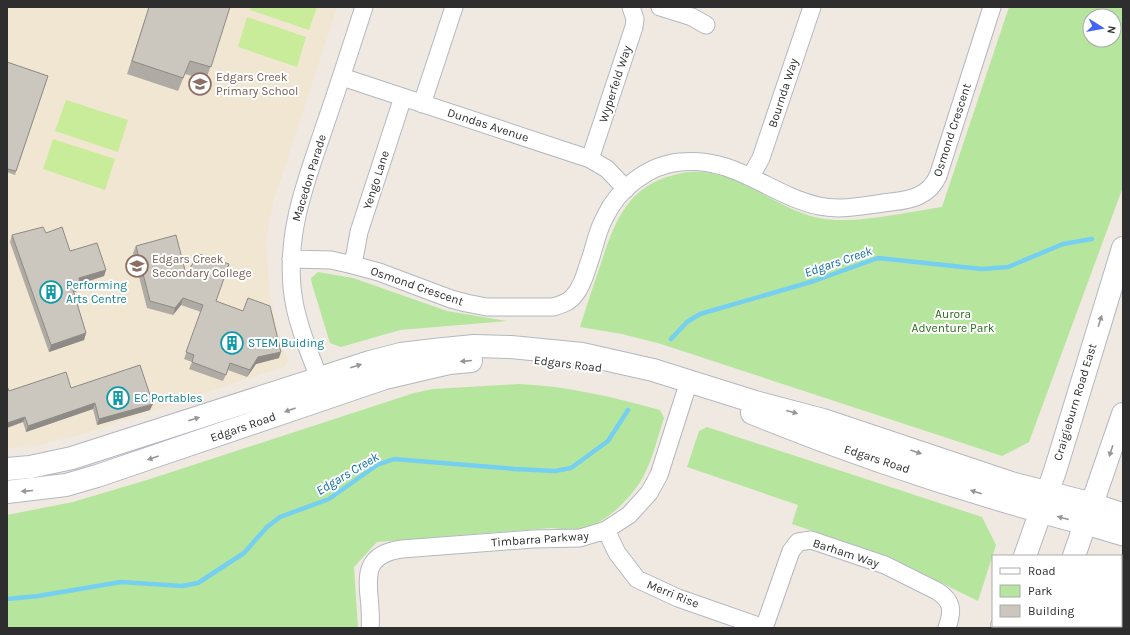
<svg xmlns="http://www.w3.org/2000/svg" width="1130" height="635" font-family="Karla,sans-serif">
<rect width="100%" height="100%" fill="#efe9e1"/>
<path fill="#f0e6d1" d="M7 7H337L274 200 266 240 269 292 276 324 288 360 285 366 86 433 38 445 7 448Z"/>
<path fill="#b6e59e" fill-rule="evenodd" d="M1009 7H1123V187L1029 442 1002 456 661 344 622 334 580 327C586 307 593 287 600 266 614 224 626 187 674 175 690 170 708 171 725 176 757 187 785 211 819 218 853 225 907 212 942 207ZM1090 16H1114V40H1090Z
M318 272 353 278 447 311 507 321 400 330 341 347 330 343 312 284 311 278Z
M519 384C568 386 612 397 660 410L664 418C658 436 654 454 646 471 637 492 608 523 584 528 574 531 562 529 551 528L377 542 354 567 358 628H7V515L73 502 147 480 414 393 433 389Z
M707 427 982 517 996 545 978 601 889 557 792 524 798 505 687 467 699 431Z"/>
<path fill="#c9ec9a" d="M251 7H317L309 30 250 10Z
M247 17 306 37 297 67 238 47Z
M66 100 128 120 118 152 55 131Z
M53 139 115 159 105 190 43 169Z"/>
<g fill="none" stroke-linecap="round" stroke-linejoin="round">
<path stroke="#75cff0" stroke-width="4.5" d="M671 339 687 322 700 314 814 281 878 258 982 269 1008 267 1063 244 1092 239
M7 599 38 596 121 582 182 586 198 583 244 553 267 527 280 517 329 499 377 465 394 459 515 469 555 471 571 468 608 441 628 410"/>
<g stroke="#b4b7c1" stroke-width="19">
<path id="minor" d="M660 7 692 17 706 25
M342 77 590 159 607 169 626 189
M422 104 454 7
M590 159 634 27 635 19 631 7
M751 176 761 158 812 7
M291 259 331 260 353 265 379 272 451 299 466 303 487 307H553C560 305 567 303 572 298 583 287 586 270 591 257 595 244 598 229 605 217 618 189 648 165 680 162 735 156 769 195 819 206 842 211 867 205 891 202 911 200 929 196 938 176L992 7
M353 265 359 232 403 97
M323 388C311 356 295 322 292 287 287 228 306 182 324 128 338 88 351 47 364 7
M606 530 617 553 637 579 678 598 764 628
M370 628C374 593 351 556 402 549L533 539 580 538 606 530 629 515 649 493 659 475 689 381
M764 628 791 551 798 542 811 540 885 565 937 591C953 601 953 611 947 628"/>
</g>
<g stroke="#b4b7c1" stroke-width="23">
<path id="tertiary" d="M1093 504 1123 514
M1086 524 1123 535"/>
</g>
<g stroke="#b4b7c1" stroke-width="24">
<path id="secondary" d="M752 413C860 457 973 494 1086 524
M7 469 30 467 72 458 370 362 401 354 434 350 474 346 511 347 582 354 653 370 755 402 823 420 1011 483 1093 504
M7 492 66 485 97 476 385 378 449 363 471 361
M1025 556 1055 471 1123 248
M1074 556 1123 414
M1002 628V626
M1049 628 1050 626"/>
</g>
<use href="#minor" stroke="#fff" stroke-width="17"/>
<use href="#tertiary" stroke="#fff" stroke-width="21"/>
<use href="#secondary" stroke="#fff" stroke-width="22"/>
</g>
<path fill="#afaba4" d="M149 7H230L206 80 185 74 178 91 127 74Z
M7 62 48 76 15 175 7 172Z
M46 233 70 251 106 270 104 276 80 284 77 291 74 292 86 333 84 340 49 352 10 242 12 235Z
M136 246 186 274 279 358 256 364 247 377 228 370 223 381 189 369 192 362 184 359 201 312 181 305 173 315 147 308 133 253Z
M71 388 150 410 97 425 93 409 26 432 23 422 9 391Z"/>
<path fill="#8e8b86" d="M106 270 104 276 76 285 79 278Z
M80 284 77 291 70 294 72 287Z
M183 298 181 305 173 315 175 308Z
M86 333 84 340 49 352 51 345Z
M281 352 279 358 256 364 247 377 250 370 258 357Z
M95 403 93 409 26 432 28 426Z
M153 404 150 410 97 425 99 419Z
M25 417 23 422 7 428V423Z"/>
<path fill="#cbc7bf" stroke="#8e8b86" d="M149 7H230L211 67 190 61 183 78 132 61Z
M7 62 48 76 16 171 7 169Z
M43 227 46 233 62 227 70 251 97 243 106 270 79 278 80 284 72 287 86 333 51 345 12 235Z
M176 235 186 274 199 254 229 264 216 301 243 311 248 298 270 306 281 352 258 357 250 370 230 363 226 375 192 362 194 355 186 352 203 305 183 298 175 308 150 301 136 246Z
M140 365 153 404 99 419 95 403 28 426 25 417 7 423V386L9 391 66 372 71 388Z"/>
<defs><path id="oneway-solid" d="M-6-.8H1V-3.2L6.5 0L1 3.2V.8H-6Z"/></defs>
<g fill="#969696">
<use href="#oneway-solid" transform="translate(1100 321) rotate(-73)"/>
<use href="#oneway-solid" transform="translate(466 361) rotate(175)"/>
<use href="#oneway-solid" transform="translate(356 366) rotate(-17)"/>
<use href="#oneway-solid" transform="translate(290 410) rotate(160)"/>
<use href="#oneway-solid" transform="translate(792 412) rotate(15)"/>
<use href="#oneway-solid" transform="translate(194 419) rotate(-18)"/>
<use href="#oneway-solid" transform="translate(1111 451) rotate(108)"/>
<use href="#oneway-solid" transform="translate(916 452) rotate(19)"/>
<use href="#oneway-solid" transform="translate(153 458) rotate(161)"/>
<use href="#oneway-solid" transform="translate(27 491) rotate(175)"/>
<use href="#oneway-solid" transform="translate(976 492) rotate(-162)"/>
<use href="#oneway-solid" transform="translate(1063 518) rotate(-165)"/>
</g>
<defs>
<g id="school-ring" transform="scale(1.15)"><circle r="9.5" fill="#fff" stroke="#8d6e63" stroke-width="1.5"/><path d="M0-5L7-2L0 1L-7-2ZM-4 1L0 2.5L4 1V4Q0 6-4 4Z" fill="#8d6e63"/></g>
<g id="building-ring" transform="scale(1.15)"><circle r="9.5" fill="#fff" stroke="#0f9aa8" stroke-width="1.5"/><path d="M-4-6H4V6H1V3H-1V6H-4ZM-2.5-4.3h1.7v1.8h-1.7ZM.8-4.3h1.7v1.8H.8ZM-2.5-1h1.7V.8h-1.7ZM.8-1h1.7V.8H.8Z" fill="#0f9aa8"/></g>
</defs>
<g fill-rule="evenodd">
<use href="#school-ring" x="200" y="84"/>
<use href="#school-ring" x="137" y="266"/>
<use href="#building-ring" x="51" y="292"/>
<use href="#building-ring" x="232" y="343"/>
<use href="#building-ring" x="118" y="398"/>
</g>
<g text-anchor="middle" stroke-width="4" stroke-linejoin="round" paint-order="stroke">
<g font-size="12" fill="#785e54" stroke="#fff" text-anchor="start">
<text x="216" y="81">Edgars Creek<tspan x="216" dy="14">Primary School</tspan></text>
<text x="152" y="263">Edgars Creek<tspan x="152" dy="14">Secondary College</tspan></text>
</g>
<g font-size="12" fill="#2e2e2e" stroke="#fff">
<text transform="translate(615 84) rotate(-72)" y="4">Wyperfeld Way</text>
<text transform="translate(783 93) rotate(-72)" y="4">Bournda Way</text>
<text transform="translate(488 125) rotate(18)" y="4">Dundas Avenue</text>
<text transform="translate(952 130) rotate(-72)" y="4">Osmond Crescent</text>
<text transform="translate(309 178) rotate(-73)" y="4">Macedon Parade</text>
<text transform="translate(376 180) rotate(-72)" y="4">Yengo Lane</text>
<text transform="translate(417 286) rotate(19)" y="4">Osmond Crescent</text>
<text transform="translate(568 364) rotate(7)" y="4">Edgars Road</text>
<text transform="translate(1075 402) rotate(-73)" y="4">Craigieburn Road East</text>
<text transform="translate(243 427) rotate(-19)" y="4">Edgars Road</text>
<text transform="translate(877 459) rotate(18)" y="4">Edgars Road</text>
<text transform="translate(540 539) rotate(-4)" y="4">Timbarra Parkway</text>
<text transform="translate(846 553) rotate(18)" y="4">Barham Way</text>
<text transform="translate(673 594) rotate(22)" y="4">Merri Rise</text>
</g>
<g font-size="12" fill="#0d838f" stroke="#fff" text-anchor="start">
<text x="66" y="289">Performing<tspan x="66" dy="14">Arts Centre</tspan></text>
<text x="248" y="347">STEM Buiding</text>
<text x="134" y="402">EC Portables</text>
</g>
<g font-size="12" fill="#2c6e1b" stroke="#fff">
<text x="953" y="318">Aurora<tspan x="953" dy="14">Adventure Park</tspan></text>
</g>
<g font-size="13" font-style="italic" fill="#0d6fa3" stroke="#fff">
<text transform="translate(838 261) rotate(-19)" y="5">Edgars Creek</text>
<text transform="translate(347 473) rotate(-31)" y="5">Edgars Creek</text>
</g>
</g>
<rect width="1130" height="635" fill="none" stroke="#2e2e2e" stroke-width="16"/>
<rect x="992" y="555" width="130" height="72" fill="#ffffff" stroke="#ababab"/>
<rect x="1000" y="568" width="20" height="6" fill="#ffffff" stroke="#ababab"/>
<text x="1028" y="575" font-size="12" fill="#2e2e2e">Road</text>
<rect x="1000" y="585" width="20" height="12" fill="#b6e59e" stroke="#ababab"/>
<text x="1028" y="595" font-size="12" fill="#2e2e2e">Park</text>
<rect x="1000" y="605" width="20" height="12" fill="#cbc7bf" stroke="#ababab"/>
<text x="1028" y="615" font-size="12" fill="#2e2e2e">Building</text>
<g transform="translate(1102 28) rotate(101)"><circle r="19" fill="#ffffff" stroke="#ababab"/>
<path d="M0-3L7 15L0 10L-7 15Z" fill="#4264fb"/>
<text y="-6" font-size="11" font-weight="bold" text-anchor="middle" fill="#2e2e2e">N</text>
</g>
</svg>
